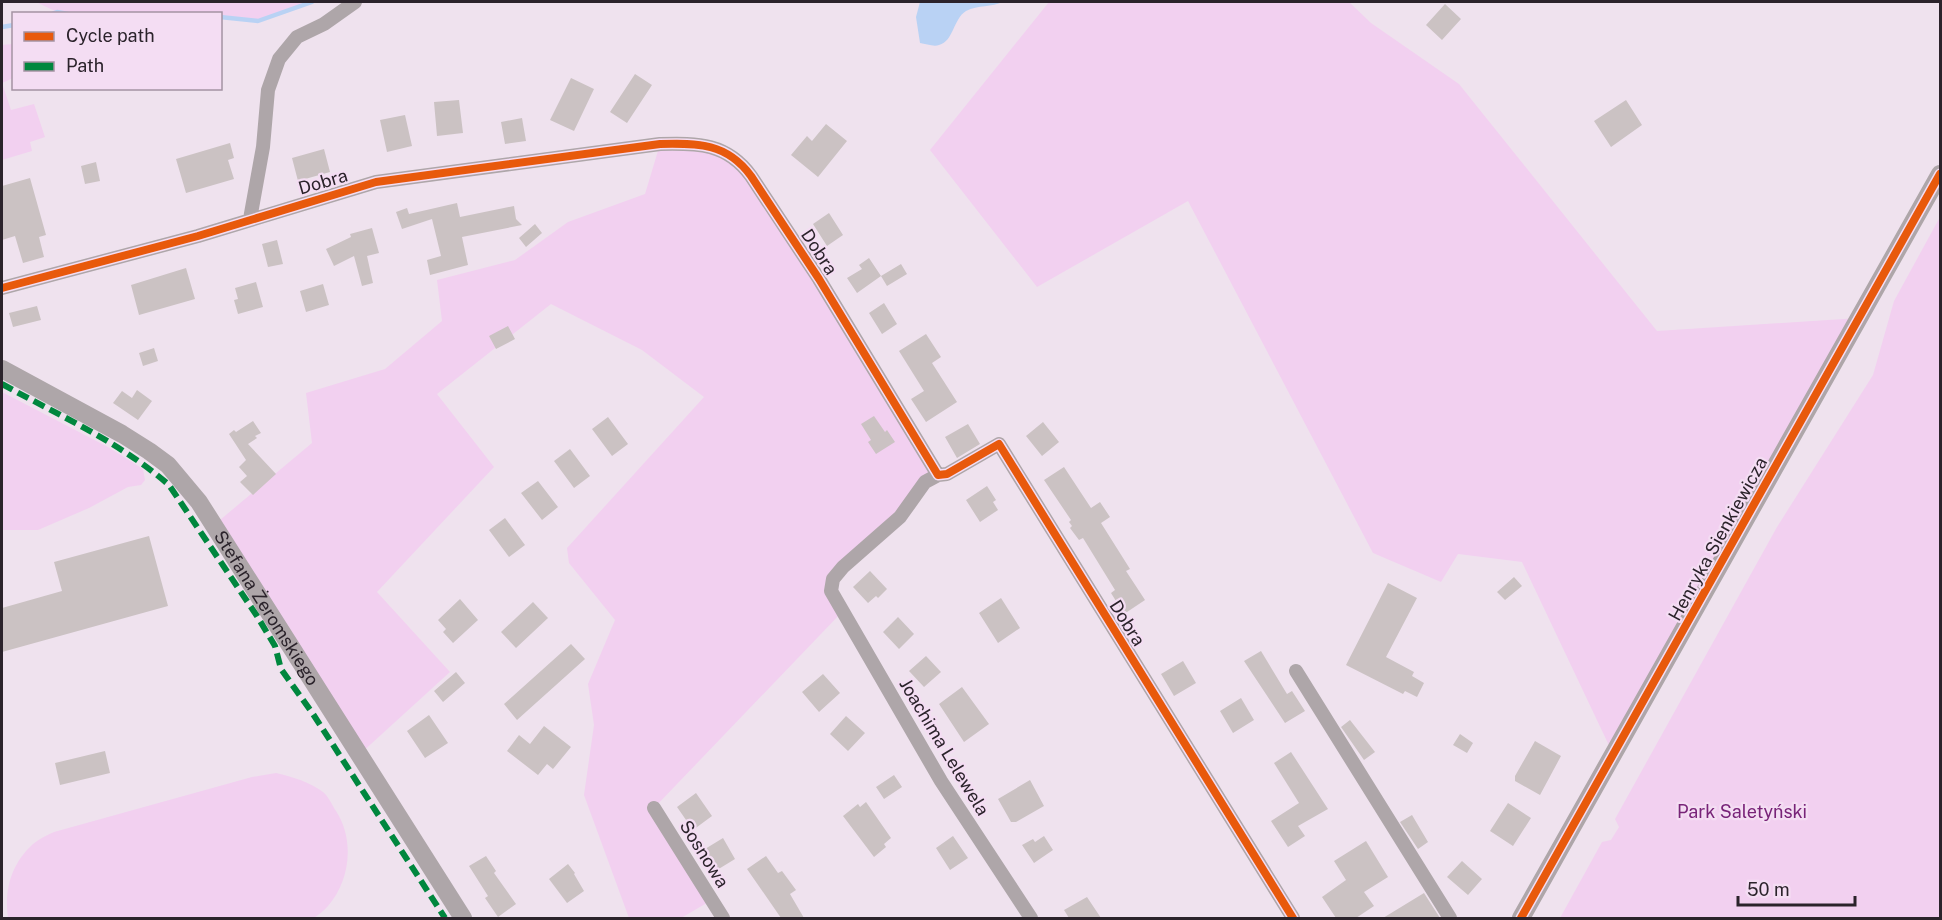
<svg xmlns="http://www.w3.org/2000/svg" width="1942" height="920" font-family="'Public Sans',sans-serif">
<rect width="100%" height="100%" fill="#efe2ee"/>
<path fill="#f2d0f0" d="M36 2H312L258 21 221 17 220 14 68 13 57 12Z
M1049 2H1349L1371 23 1459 84 1657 331 1859 318 1614 756 1522 562 1458 554 1441 582 1373 553 1188 201 1037 287 930 150Z
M13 44V78L2 83 11 110 34 104 45 137 30 142 32 151 2 160V45Z
M680 143 742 164 938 475 833 579 842 612 654 808 712 900 681 918H629L584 795 594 725 588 684 615 620 569 563 567 548 704 397 642 350 551 304 437 394 494 467 377 592 450 672 360 754 214 525 312 443 306 393 385 369 442 321 437 280 515 260 568 222 645 194 660 144Z
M1940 217V918H1560L1602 842 1611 840 1619 827 1615 819 1777 527 1873 375 1894 301Z
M2 392 108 447 143 469 145 480 141 485 128 487 89 508 38 530H2Z
M276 773C293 777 310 782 323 792 329 797 332 805 336 811 355 840 350 881 328 906 324 911 318 915 314 918H8C4 890 11 864 33 844 39 839 47 835 54 832L252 777Z"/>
<path fill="#b9d2f4" d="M920 2H1003C992 7 978 5 966 11 953 19 954 41 939 45 934 47 926 44 920 43L916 17Z"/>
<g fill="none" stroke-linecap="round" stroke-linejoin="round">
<path stroke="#b9d2f4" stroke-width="4.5" d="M52 14 57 12 68 14
M220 17 258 21 312 2
M2 27 14 25"/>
</g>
<path fill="#cbc2c3" d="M1445 4 1461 19 1442 40 1426 25Z
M635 74 652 85 627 123 610 112Z
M571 78 594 89 574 131 550 120Z
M459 100 463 133 437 136 434 102Z
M1626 100 1642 125 1611 147 1594 121Z
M405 115 412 146 387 152 380 120Z
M522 118 526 141 505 144 501 122Z
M826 124 847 141 818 177 791 155 807 136 812 141Z
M230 143 234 158 228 160 234 179 186 193 176 159Z
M324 149 330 172 298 181 292 158Z
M96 162 100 181 85 184 81 166Z
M30 178 46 235 39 237 44 257 23 263 15 236 2 240V186Z
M457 203 460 217 514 206 516 219 522 225 462 237 468 265 430 275 427 260 441 256 432 219 402 229 396 212 407 208 409 214Z
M829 213 843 235 827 246 813 224Z
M535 224 542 233 526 247 519 238Z
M372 228 379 253 367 256 373 283 362 286 354 256 334 266 326 249 351 237 350 234Z
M277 240 283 264 268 267 262 244Z
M869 258 881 276 857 293 847 278 862 269 859 265Z
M901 264 907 274 887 286 881 276Z
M186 268 195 299 139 315 131 285Z
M256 282 263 307 238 314 234 300 238 299 235 288Z
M323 284 329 305 306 312 300 291Z
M884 303 897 324 882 334 869 313Z
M37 306 41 320 13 327 9 313Z
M508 326 515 339 496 349 489 336Z
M926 334 941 357 932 363 957 402 926 422 911 399 924 391 899 351Z
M154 348 158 361 143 366 139 353Z
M137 390 152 401 138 420 113 403 122 391 132 398Z
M874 416 885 432 887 430 895 442 876 454 868 442 871 440 861 424Z
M608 417 628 444 612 456 592 429Z
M253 421 261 433 255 436 257 438 248 444 276 474 253 495 240 482 247 476 239 467 246 460 229 434 234 430 236 432Z
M1043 422 1059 442 1042 456 1026 436Z
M968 424 980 444 957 458 945 437Z
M570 449 590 476 574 488 554 461Z
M1064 467 1091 508 1100 502 1110 517 1101 523 1130 569 1126 571 1145 600 1124 614 1111 593 1115 590 1083 538 1079 540 1070 528 1072 526 1069 522 1071 520 1044 480Z
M538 481 558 507 542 520 521 493Z
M987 486 996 500 993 502 998 510 980 522 966 500Z
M505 518 525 545 509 557 489 530Z
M149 536 168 606 2 652V608L62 591 54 562Z
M870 571 887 589 878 598 876 596 868 603 853 587Z
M1514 577 1522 586 1505 600 1497 592Z
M1388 583 1417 598 1386 657 1414 672 1412 676 1424 683 1417 697 1405 691 1403 694 1346 665Z
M1001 598 1020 628 998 643 979 613Z
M460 599 478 620 453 643 443 632 446 629 438 620Z
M533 602 548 618 516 648 501 632Z
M898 617 914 634 899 649 883 632Z
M571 644 585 659 517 720 504 704Z
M1261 651 1287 694 1292 691 1305 711 1285 723 1244 661Z
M926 656 941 672 924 687 909 671Z
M1183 661 1196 683 1174 696 1161 674Z
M456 672 465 683 443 702 434 691Z
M823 674 840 693 819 712 802 692Z
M962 687 989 724 964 742 939 704Z
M1241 698 1254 720 1233 733 1220 711Z
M429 715 448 743 425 758 407 731Z
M846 716 865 733 848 751 830 734Z
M1350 720 1375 752 1364 760 1341 727Z
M544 726 571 747 553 769 547 764 538 775 507 751 519 735 530 744Z
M1460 734 1473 743 1467 753 1453 745Z
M1535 741 1561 756 1540 795 1515 781V776Z
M105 751 110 773 60 785 55 763Z
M1291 752 1328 809 1298 826 1305 836 1288 847 1271 821 1299 803 1274 763Z
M894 775 902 787 884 799 876 787Z
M1030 780 1044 806 1016 822H1011L998 799Z
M696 793 712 816 693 830 677 807Z
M866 802 891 838 884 844 886 847 874 857 843 816 858 804 860 807Z
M1508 803 1531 818 1513 846 1490 831Z
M1412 815 1428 842 1418 849 1400 822Z
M953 836 968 858 950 870 936 848Z
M1044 836 1053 850 1034 863 1022 845 1033 839 1035 842Z
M723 838 735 859 717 870 705 849Z
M1366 841 1388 877 1364 892 1374 906 1356 918H1336L1322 897 1346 880 1334 861Z
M486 856 496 871 494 873 516 904 498 917 485 898 488 896 469 866Z
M766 856 778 873 782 871 796 890 790 894 804 918H781L747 869Z
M1462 861 1482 879 1468 895 1447 877Z
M568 864 575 873 574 874 584 891 567 903 549 879Z
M1424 893 1440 918H1383Z
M1087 897 1101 918H1069L1064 910Z"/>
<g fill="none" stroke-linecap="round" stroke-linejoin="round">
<path stroke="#aea6a9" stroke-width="14" d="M250 219 263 147 268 90 279 59 297 37 324 24 355 2
M2 288 198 236 376 182 660 144C698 143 727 143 751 176L819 279 938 475
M1296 671 1450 918
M654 808 723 918
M1031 918 941 781 831 591 833 579 843 567 900 517 925 482 938 475 947 474 999 444 1293 918"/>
<g stroke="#aea6a9" stroke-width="18">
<path id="s1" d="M2 369 122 434 149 451 168 465 199 502 463 918"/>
<path d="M1521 918 1940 174"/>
</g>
<path stroke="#00873e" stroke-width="6" stroke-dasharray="12 6" stroke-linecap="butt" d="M2 384C58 415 120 442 169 485L257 616 275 646 281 669 313 714 445 918"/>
<g stroke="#f4ddf3" stroke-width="11">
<path id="cycleway" d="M2 288 198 236 376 182 660 144C698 143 727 143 751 176L819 279 938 475 947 474 999 444 1293 918
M1521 918 1940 174"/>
</g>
<use href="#cycleway" stroke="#e8590c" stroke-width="8"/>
</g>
<g text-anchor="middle" stroke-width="4.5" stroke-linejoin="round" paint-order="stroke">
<g font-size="18" fill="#2b232b" stroke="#f4ddf3">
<text transform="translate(323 182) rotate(-16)" y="6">Dobra</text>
<text transform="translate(819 252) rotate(57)" y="6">Dobra</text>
<text transform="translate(1718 539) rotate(-61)" y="6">Henryka Sienkiewicza</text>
<text dy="6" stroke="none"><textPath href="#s1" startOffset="366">Stefana Żeromskiego</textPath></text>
<text transform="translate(1127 623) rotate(58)" y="6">Dobra</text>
<text transform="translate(944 747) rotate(59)" y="6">Joachima Lelewela</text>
<text transform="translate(704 854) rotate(58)" y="6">Sosnowa</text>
</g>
<g font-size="18" fill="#782378" stroke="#f4ddf3">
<text x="1742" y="818">Park Saletyński</text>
</g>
</g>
<rect width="1942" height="920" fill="none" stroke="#2b232b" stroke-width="6"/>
<rect x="12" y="12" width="210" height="78" fill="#f4ddf3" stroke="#a493a3" stroke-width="1.5"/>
<rect x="24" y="32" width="30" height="9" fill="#e8590c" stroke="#a493a3" stroke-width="1.5"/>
<text x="66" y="42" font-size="18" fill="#2b232b">Cycle path</text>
<rect x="24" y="62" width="30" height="9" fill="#00873e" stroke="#a493a3" stroke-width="1.5"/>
<text x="66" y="72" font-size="18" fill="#2b232b">Path</text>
<path d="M1738 896v9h117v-9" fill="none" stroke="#2b232b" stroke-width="3"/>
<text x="1747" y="896" font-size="18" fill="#2b232b" stroke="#f4ddf3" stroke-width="4.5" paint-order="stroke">50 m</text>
</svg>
